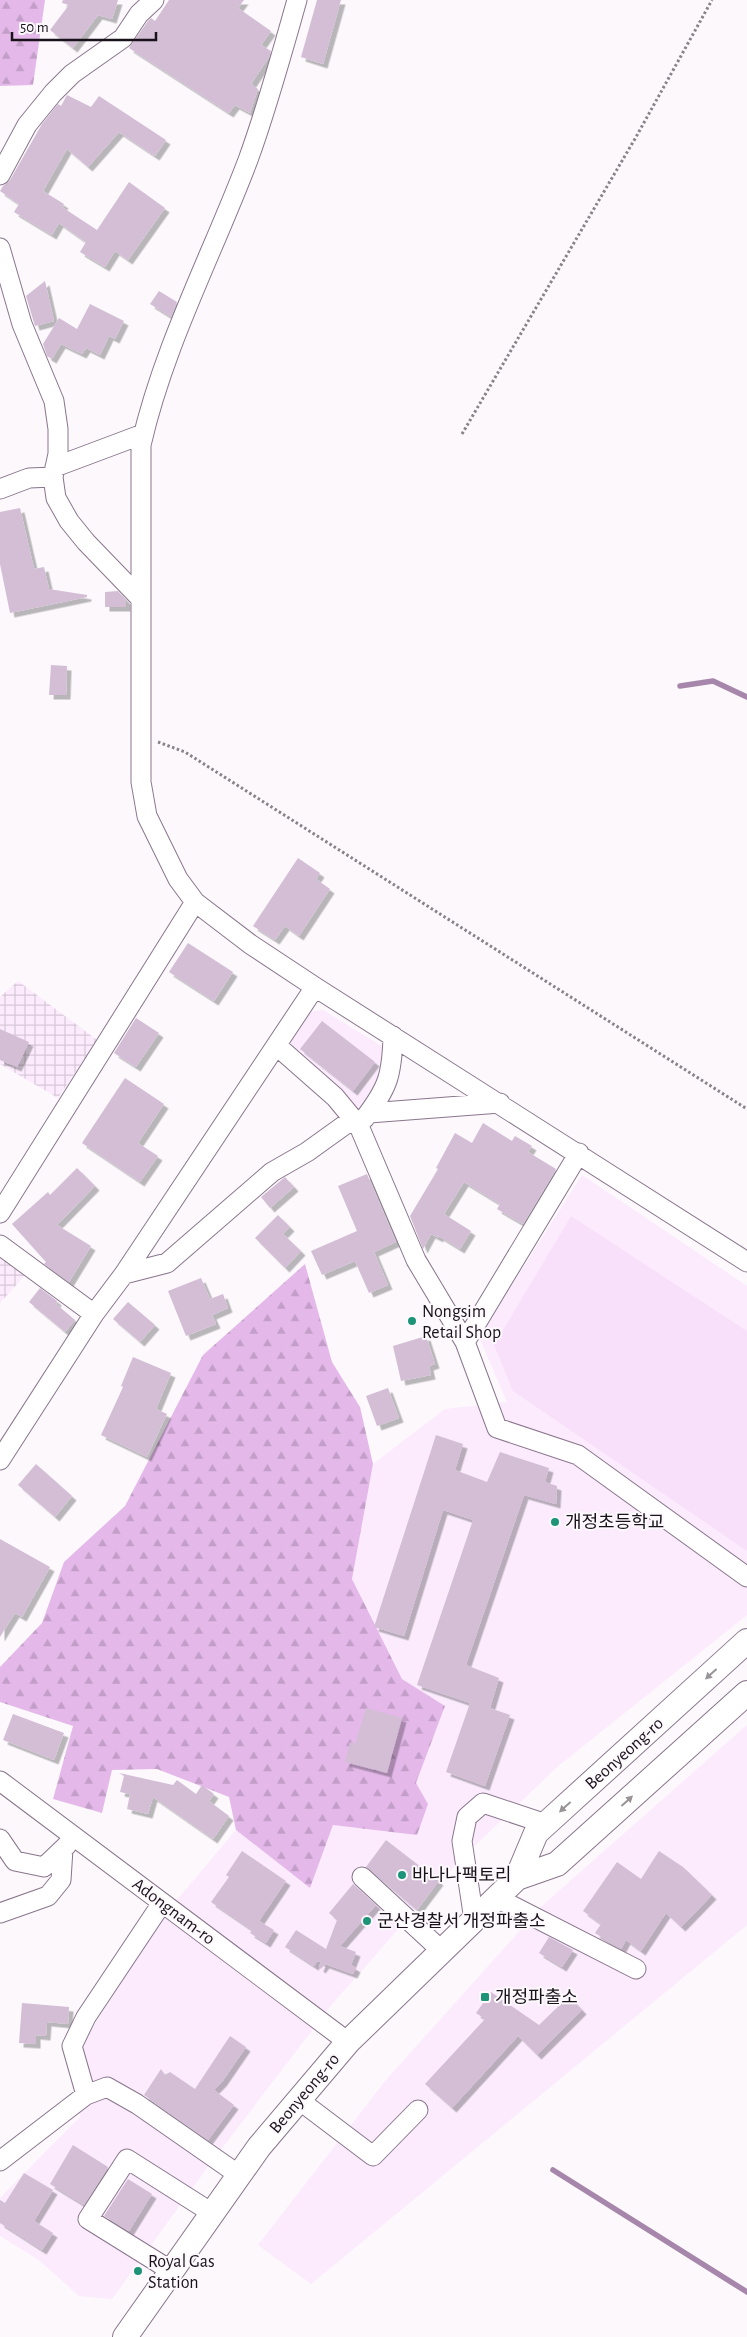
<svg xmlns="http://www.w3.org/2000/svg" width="747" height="2337" font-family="'Alegreya Sans','Noto Sans KR',sans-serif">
<defs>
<pattern id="industrial-grid" width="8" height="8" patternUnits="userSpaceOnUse" patternTransform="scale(1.25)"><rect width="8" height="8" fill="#fbebfd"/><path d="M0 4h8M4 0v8" fill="none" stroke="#d7c8d8"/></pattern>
<pattern id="forest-firs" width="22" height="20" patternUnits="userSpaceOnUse" patternTransform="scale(1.25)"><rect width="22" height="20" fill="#e4b9ea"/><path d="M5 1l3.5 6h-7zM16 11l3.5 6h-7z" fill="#c39ec8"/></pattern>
<filter id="shadow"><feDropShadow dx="4.5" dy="4.5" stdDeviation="0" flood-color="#0004"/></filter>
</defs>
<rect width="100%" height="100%" fill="#fcf8fc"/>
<path fill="#fbebfd" d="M323 1010 385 1048 383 1072 357 1111 287 1045 308 1012Z
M582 1175 747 1286V1615L557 1767 457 1863 332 2004 207 2168 112 2299 79 2296 39 2260 0 2236V2198L80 2117 82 2045 160 1920 236 1830 310 1888 333 1825 428 1804 416 1783 445 1706 402 1679 352 1579 373 1464 445 1409 507 1402 479 1337Z
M747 1725V1925L311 2284 258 2245 386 2080 543 1905Z"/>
<path fill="url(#industrial-grid)" d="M18 981 97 1040 58 1098 0 1064V997Z
M0 1253 26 1274 0 1303Z"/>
<path fill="url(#forest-firs)" d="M0 0H45L33 85 0 86Z
M305 1264 332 1362 360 1407 373 1464 352 1579 402 1679 445 1706 416 1783 428 1804 417 1835 333 1825 310 1888 236 1830 229 1797 157 1769 112 1770 102 1813 53 1799 73 1726 0 1702V1667L42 1623 64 1562 125 1506 203 1355Z"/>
<path fill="#f8e0fb" d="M571 1216 747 1331V1551L513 1391 494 1345Z"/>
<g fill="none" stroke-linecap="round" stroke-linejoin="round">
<path stroke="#a686aa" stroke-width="5.5" d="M680 686 713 681 747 697
M553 2170 747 2292"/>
</g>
<path fill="#d3bed6" filter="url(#shadow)" d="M63 0H118L112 19 98 15 73 48 50 30 69 5 62 3Z
M169 0H244L238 8 271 31 261 45 271 51 269 57 251 84 258 89 250 113 235 105 229 113 129 48 148 21 151 18 155 21Z
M317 0H341L323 64 301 57Z
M67 95 91 107 99 96 166 140 155 156 119 132 88 167 67 149 43 191 64 204 62 207 97 230 129 182 165 208 128 260 115 251 105 267 80 252 86 242 59 223 52 235 14 212 19 204 0 191 3 186 10 180 42 124 58 104 61 106Z
M45 281 54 321 35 326 26 296Z
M159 291 177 302 171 317 150 304Z
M90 304 124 321 115 339 109 336 100 355 86 348 82 354 61 344 52 359 47 356 43 344 59 318 77 329Z
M20 508 34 569 44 567 49 589 87 595V597L10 613 0 564V512Z
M118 591 126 600V607H105V592Z
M51 665 67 666 66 695H49Z
M298 858 320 873 316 879 330 889 299 936 285 926 275 940 253 926Z
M188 943 233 972 214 1001 169 972Z
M136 1018 159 1033 136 1067 114 1053Z
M322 1021 375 1062 353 1091 300 1049Z
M0 1029 29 1042 17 1067 0 1060Z
M125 1078 164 1104 138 1143 158 1156 140 1182 82 1143Z
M483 1123 512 1141 515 1136 532 1146 528 1152 556 1169 523 1224 497 1209 500 1204 464 1182 444 1214 471 1231 460 1249 439 1236V1238L431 1234 423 1249 410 1216 438 1169 436 1168 455 1133 472 1143Z
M77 1168 95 1186 57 1225 91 1246 69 1282 44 1264 46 1262 12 1224 48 1192 50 1195Z
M367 1174 396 1242 374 1252 388 1285 369 1293 355 1261 322 1275 311 1251 357 1231 338 1186Z
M285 1177 294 1187 270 1208 261 1197Z
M278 1215 290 1227 283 1234 301 1251 285 1268 255 1238Z
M201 1278 210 1299 223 1294 228 1308 212 1315 216 1324 186 1336 168 1291Z
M40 1288 57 1301 56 1304 75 1320 65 1332 29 1302Z
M128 1302 155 1325 140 1342 113 1319Z
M426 1336 435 1364 429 1366 431 1375 401 1381 393 1346Z
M133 1357 171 1373 156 1409 167 1414 147 1457 101 1435 123 1387 121 1386Z
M388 1388 399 1418 377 1426 366 1396Z
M436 1435 463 1444 455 1470 487 1482 500 1452 549 1468 545 1482 557 1486 556 1504 524 1495 466 1665 499 1678 490 1708 510 1715 485 1786 446 1772 470 1703 417 1685 473 1520 443 1510 404 1636 374 1627Z
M36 1464 72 1496 55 1517 18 1485Z
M0 1539 50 1567 22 1617 15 1613 0 1637Z
M366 1708 402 1718 387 1773 345 1762 350 1742 355 1744Z
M13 1714 64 1733 54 1760 3 1740Z
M119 1773 173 1785 177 1780 196 1794 202 1785 214 1794 209 1801 229 1816 213 1839 153 1797 148 1814 127 1809 130 1794 120 1792 124 1776Z
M386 1840 439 1881 417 1910 366 1867Z
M242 1851 286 1881 259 1921 274 1930 266 1943 250 1933 252 1930 211 1902 229 1877 226 1875Z
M659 1851 683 1867 712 1895 681 1927 666 1913 641 1951 626 1940 621 1949 595 1933 601 1924 583 1911 617 1862 641 1879Z
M353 1884 376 1905 340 1946 356 1952 351 1965 356 1968 353 1974 325 1964 321 1969 319 1967 321 1962 317 1961 314 1966 285 1947 296 1930 326 1949 337 1920 329 1913Z
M549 1937 573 1950 562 1967 539 1953Z
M491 1992 539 2025 569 1996 582 2010 537 2055 518 2036 452 2108 425 2084 485 2019 476 2013Z
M22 2003 69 2007 68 2024 47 2022 46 2036 36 2035V2044L19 2043Z
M230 2036 246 2047 222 2082 214 2090 234 2105 208 2140 144 2095 161 2069 165 2075 170 2072 195 2089Z
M73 2145 108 2167 84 2205 50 2184Z
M24 2173 53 2190 34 2221 53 2233 42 2250 0 2223V2200L5 2203Z
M128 2179 152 2194 129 2231 104 2216Z"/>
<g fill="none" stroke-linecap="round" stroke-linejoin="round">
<g stroke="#89768c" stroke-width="21">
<path id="minor" d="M297 0C282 53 267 108 248 160 212 255 164 345 141 445V782L147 816 178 879 195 902 250 944 315 987 747 1262
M0 175 27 125 53 93 72 74 123 38 139 14 154 0
M0 248 22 324 54 401 58 429V454L53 477 56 498 69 521 86 542 141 599
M55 467 143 434
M0 489 29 478 53 477
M277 1046 335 1097 359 1126 416 1260 465 1342 497 1428 578 1455 747 1577
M369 1113 500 1103
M364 1119C388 1088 392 1075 393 1036
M0 1213 195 902
M0 1245 94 1314
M124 1274 167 1263 272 1172 307 1152 353 1119
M465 1342 579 1153
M0 1460 94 1314 124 1274 315 987
M0 1781 348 2042
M0 1839 15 1861 44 1867 67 1845
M362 1877 442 1951
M497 1898 636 1969
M0 1913 48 1896 61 1880 63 1849
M474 1920 462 1841 467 1817 483 1803 546 1824
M86 2095 72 2046 86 2017 162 1903
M299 2100 373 2156 418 2110
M0 2161 86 2095 107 2087 137 2104 239 2175
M170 2270 88 2219 127 2159 212 2213"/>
</g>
<g stroke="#89768c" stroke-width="26">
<path id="major" d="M517 1878 557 1864 747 1693
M125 2337 259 2147 348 2042 517 1878 536 1833 747 1641"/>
</g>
<path stroke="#898389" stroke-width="3" stroke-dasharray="2.5 2.5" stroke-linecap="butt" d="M462 434 636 137 712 0
M158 742 185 752 747 1109"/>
<use href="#minor" stroke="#fff" stroke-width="19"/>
<use href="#major" stroke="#fff" stroke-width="24"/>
</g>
<defs><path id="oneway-solid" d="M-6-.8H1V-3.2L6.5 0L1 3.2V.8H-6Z" transform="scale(1.25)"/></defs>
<g fill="#989498">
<use href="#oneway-solid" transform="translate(711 1674) rotate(138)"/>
<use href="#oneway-solid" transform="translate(627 1801) rotate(-42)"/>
<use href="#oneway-solid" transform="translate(565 1807) rotate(138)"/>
</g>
<g fill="#1d9378" stroke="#fcf8fc" stroke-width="2">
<circle cx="412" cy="1321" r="5"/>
<circle cx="555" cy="1522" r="5"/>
<circle cx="402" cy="1875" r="5"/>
<circle cx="367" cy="1921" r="5"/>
<rect x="480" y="1992" width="10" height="10" rx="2.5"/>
<circle cx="138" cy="2271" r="5"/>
</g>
<g text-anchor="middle" stroke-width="4" stroke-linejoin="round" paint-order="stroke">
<g font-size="18" fill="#19121a" stroke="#fcf8fc" text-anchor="start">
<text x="422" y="1317">Nongsim<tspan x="422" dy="21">Retail Shop</tspan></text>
<text x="565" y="1528">개정초등학교</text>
<text x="412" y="1881">바나나팩토리</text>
<text x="377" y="1927">군산경찰서 개정파출소</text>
<text x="495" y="2003">개정파출소</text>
<text x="148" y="2267">Royal Gas<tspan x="148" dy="21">Station</tspan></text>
</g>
<g font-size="18" fill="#19121a" stroke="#fcf8fc">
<text transform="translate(624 1753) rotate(-42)" y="6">Beonyeong-ro</text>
<text transform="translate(174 1911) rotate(37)" y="6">Adongnam-ro</text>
<text transform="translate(304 2093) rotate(-50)" y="6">Beonyeong-ro</text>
</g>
</g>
<path d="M12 32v8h144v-8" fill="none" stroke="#19121a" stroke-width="2.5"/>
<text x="20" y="32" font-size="15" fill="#19121a" stroke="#fcf8fc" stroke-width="4" paint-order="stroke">50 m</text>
</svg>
